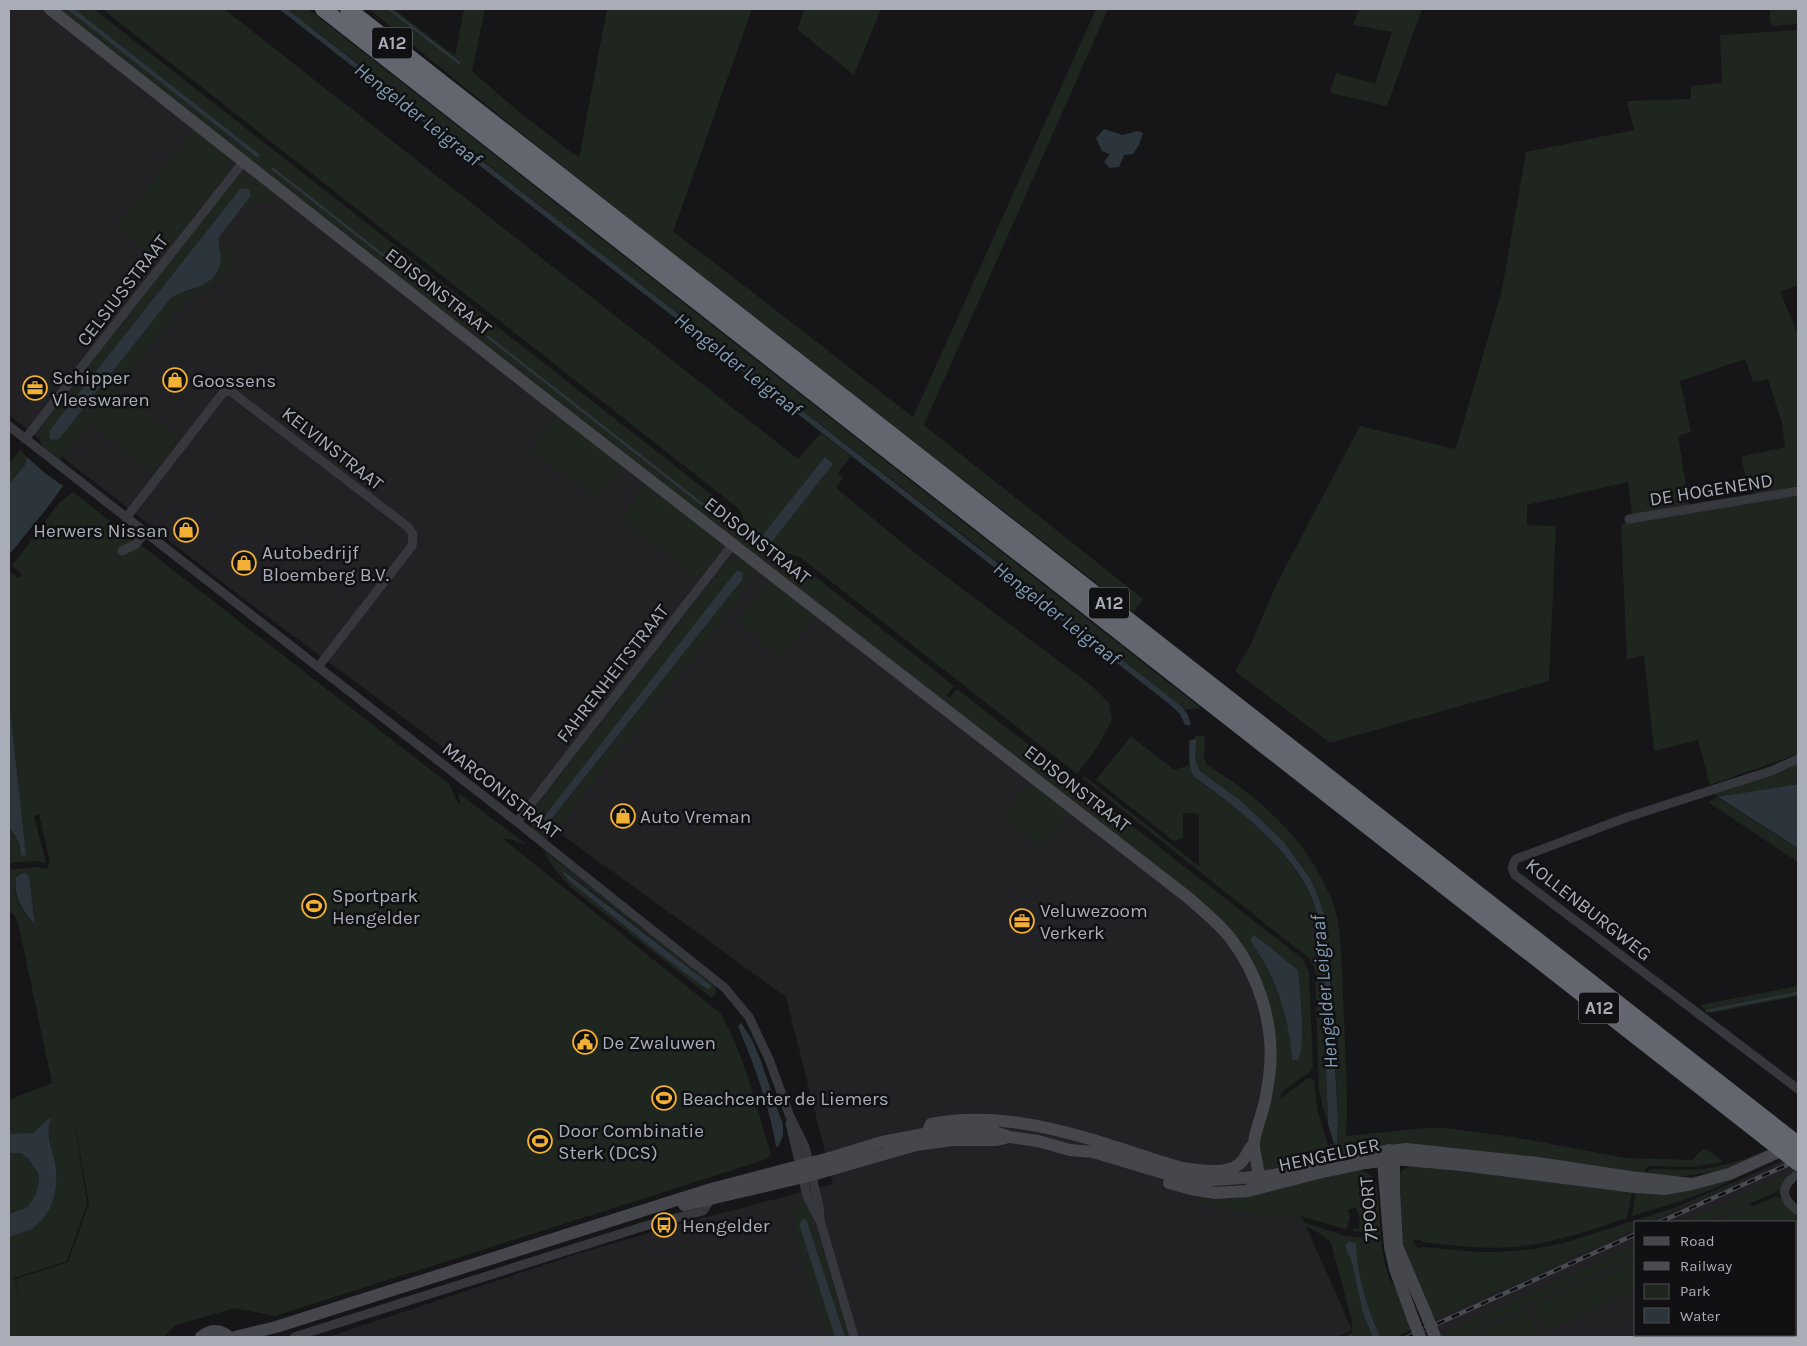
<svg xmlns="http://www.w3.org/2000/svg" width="1807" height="1346" font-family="Karla,sans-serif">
<rect width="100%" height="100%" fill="#161618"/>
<path fill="#222225" d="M9 9H69L1182 880 1257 942 1285 1055 1277 1140 1290 1190 1352 1330 1337 1337H328L580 1253 680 1224 833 1184 786 997 540 819 249 603 9 415Z
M1784 1160 1797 1171 1747 1203 1775 1222H1650Z
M1636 1229V1335H1796V1237L1798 1239V1337H1435L1434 1319Z"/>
<path fill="#1e261f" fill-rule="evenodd" d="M57 9H94L485 316V318L473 333H471Z
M102 9H224L798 459 821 433 851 456 838 473 843 478 836 488 916 554 1093 687 1109 703 1112 720 1098 746 1077 774 801 558C785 549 760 556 750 538 745 528 745 517 738 508Z
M287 9H308L1201 708 1185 710 1030 587 579 237 425 115Z
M369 9H394L455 56 464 9H485L472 71 520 113 579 158 607 9H752L673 232C754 292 833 355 913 417L1096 9H1108L924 425 1143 599 1134 612C878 413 619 216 369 9Z
M805 9H881L854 75 797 29Z
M1359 9H1422L1387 106 1330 93 1336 73 1375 84 1392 32 1353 25Z
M1770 9H1798V24L1773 26 1770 21Z
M1798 30V285L1780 292 1798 334V486L1756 494 1746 477 1741 457 1785 447 1782 423 1768 379 1753 382 1745 359 1680 381 1691 432 1678 436 1689 505 1632 515 1628 482 1527 505V525L1556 526 1549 681 1330 743 1235 671 1250 646 1277 583 1360 426 1455 449 1456 448 1502 290 1526 152 1634 130 1627 101 1691 99V86L1722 83 1720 35Z
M194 128 226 152 229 166 225 174 159 259 117 228Z
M243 172 248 173 275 193 273 204 261 202 243 207 250 197 240 189 49 431 59 439 170 299C176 294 182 293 189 291 208 285 220 271 221 250H236L229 271 211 287 189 297 116 390 178 438 151 473 90 422 60 459C44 447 39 449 40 428L236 176Z
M489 320 730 509C748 524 739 540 762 554V557L758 558 478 338 477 336Z
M557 414 624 466 596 499 530 450Z
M20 450 27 457 25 465 9 484V464Z
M647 484 716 538C727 553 707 567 698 578L621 519Z
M73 492 135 540 137 548 141 545 449 784C454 792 453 799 461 805L458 793 526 844C517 843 511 838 502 838L721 1014C745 1057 756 1105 770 1152L771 1154 767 1159 275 1316 235 1308 176 1325 163 1337H9V1100L52 1083 18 922 15 916 9 911V870L35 867 47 869 50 861 39 814 34 816 46 863 38 861 9 863V830C18 837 20 844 21 855L9 701V571L19 578 22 574 12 566 58 504ZM19 875 34 910V924C24 912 7 892 19 875ZM74 1119 89 1204 68 1262 15 1279 22 1304 14 1278 67 1261 87 1203Z
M1798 492V754L1710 785 1698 740 1654 751 1644 655 1627 660 1621 524Z
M736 557H741L755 566 739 598 550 838 545 840C535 832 526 826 531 813L728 561ZM737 570 744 575 742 580 550 823 544 819Z
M774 557 790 558 798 563 954 686 943 700 769 566V560Z
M771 583 775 584 815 614 784 653 779 655 741 625V616L765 586Z
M957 689 1304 960 1309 973 1313 1067 1311 1071 1276 1096 1272 1095 1274 1054 1240 946 946 703ZM1253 936 1260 939 1298 970C1301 992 1304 1037 1299 1058L1292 1059C1290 1031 1283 1000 1271 975 1266 961 1258 949 1253 936Z
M1195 735 1205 737 1204 758 1207 765C1256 795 1300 833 1325 885 1330 895 1335 906 1337 917 1343 950 1342 985 1344 1019 1345 1058 1349 1097 1346 1136L1424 1128H1446L1513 1137 1626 1158 1692 1160 1704 1148 1724 1162 1691 1167 1649 1166 1646 1168 1643 1175 1432 1147 1270 1171 1262 1166 1258 1147 1268 1108 1307 1079 1311 1078 1314 1081 1317 1109 1328 1145 1337 1143 1338 1122 1332 983 1325 917 1319 899 1310 878 1282 840 1240 800 1200 771 1195 759Z
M1131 736 1174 770 1189 765C1191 780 1211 788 1221 796 1256 823 1291 856 1310 895 1323 922 1321 957 1324 986H1322L1324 988 1328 1124 1323 1108 1319 1089 1315 973 1314 967 1308 957 1287 941 1082 778 1084 776 1199 866V814L1183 813V838L1174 841 1096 780Z
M1798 762V784L1718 798 1798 848V862L1708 802 1718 797 1712 793Z
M1036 786 1066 809V817L1045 845 1038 846 1005 820V815L1026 788Z
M545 851 715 985C718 990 716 994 712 998L573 889C566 883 545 859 545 851ZM565 872 580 882 711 985 695 979 660 954 569 881 564 876Z
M1798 986V996L1711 1013 1699 1005Z
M1769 1149 1772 1151 1717 1172 1673 1177 1646 1173 1649 1170 1652 1169C1662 1169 1672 1170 1683 1170 1714 1170 1741 1161 1769 1149Z
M1780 1158 1713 1189 1684 1200 1632 1216 1636 1189 1659 1191Z
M1784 1160 1650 1222H1636V1229L1434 1319 1399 1236V1175L1402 1170 1413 1165 1633 1189 1627 1218C1589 1231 1551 1244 1511 1247 1482 1249 1453 1246 1423 1242L1419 1240H1414L1413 1243 1419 1248 1423 1247 1477 1252H1498L1534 1249 1564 1243 1677 1207Z
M1356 1170C1368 1171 1374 1176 1377 1187L1382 1249 1385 1265 1390 1280 1396 1287 1411 1330 1396 1337H1343L1352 1333V1321L1331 1243C1325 1235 1307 1226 1297 1222V1220L1346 1236 1373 1239 1372 1234 1353 1231V1228L1359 1229 1360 1219 1356 1207 1348 1210 1350 1217 1347 1228 1345 1229 1303 1217 1241 1212 1196 1200 1198 1194Z
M1796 1170 1780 1190 1708 1222H1682Z
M1777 1196 1781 1199 1787 1207 1798 1217V1239L1796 1237V1222H1716Z
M807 1202 847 1331V1337H845L808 1225 799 1224 835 1337H829C813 1296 800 1253 791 1209V1206Z
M1636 1244V1255L1460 1336 1441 1337 1440 1335Z
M1636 1259V1290L1549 1329 1556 1337 1535 1314V1311L1539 1307 1538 1304Z
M1529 1309V1317L1541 1332 1529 1337H1466Z"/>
<path fill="#2c353c" d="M67 9H74L260 155 258 158Z
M279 9H287L1181 706 1188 715 1191 725H1185L1180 714 1168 703Z
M1104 129 1122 135 1138 131 1143 133 1139 145 1133 154 1124 155 1119 167 1110 168 1104 162 1110 154 1102 151 1096 138Z
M240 189H250V197L219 237C217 246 223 254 220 264 214 290 186 286 170 299L59 439 53 440 50 439 49 431Z
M27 457 46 474 63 486 47 508 9 555V484L25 465Z
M825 457 833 464 770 544H763L761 537Z
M737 570 743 573 742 580 548 823 544 820V817Z
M9 701 26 856 21 855C20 844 18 837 9 829Z
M1194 739 1196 740 1195 759 1200 771 1240 800 1282 840 1310 878 1319 899 1325 917 1329 954 1338 1122 1337 1143 1334 1144 1328 1124 1325 1034H1324L1325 1031 1324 988 1322 986H1323C1322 961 1322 934 1316 910 1302 859 1239 808 1197 779 1185 768 1191 755 1189 741Z
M1798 784V848L1718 797Z
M565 872 711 985V988L707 989 660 954 569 881 563 874Z
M25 873 29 877 35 925C23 910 13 898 16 878L21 874Z
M1253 935 1260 939 1298 970C1300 988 1306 1046 1298 1060H1294L1292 1059C1289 1018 1276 975 1251 942V939Z
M741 1023 751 1038 761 1061 783 1125V1136L778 1147 776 1146C769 1104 754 1065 738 1026Z
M51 1117C45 1138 51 1144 55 1163 59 1186 54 1213 34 1227 28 1232 17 1234 9 1237V1214L28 1207 36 1194 39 1180 38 1173 28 1158 21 1153H9V1134L33 1133Z
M803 1219 806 1220 808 1225 845 1337H835L799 1224Z
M1349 1241 1356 1244C1357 1276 1367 1308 1380 1337H1373L1363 1313 1352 1262 1346 1249V1244Z"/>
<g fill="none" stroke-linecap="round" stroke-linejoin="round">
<path stroke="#2c353c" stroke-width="2.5" d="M389 9 459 63
M273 169 475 327
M488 337 734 529
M1707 1011 1798 993"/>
<path stroke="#37383d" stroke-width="9" d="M9 426 517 822 725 988 749 1017 769 1059 789 1114 805 1147 819 1206 820 1220 854 1337
M25 439 244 161
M126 518 222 394 229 390 408 527 413 534 412 546 318 667
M1629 519 1798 491
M122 551 136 544 145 533
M1798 759 1771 771 1625 818 1516 859C1511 866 1512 869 1515 875L1798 1089
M517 822 733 544
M790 1123 807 1196 818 1218
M1798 1174C1779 1187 1781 1198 1798 1211
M1702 1335 1704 1337
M294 1337 648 1225 703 1211 712 1198"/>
<path stroke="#45474d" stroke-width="12" d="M50 9 535 391 1190 899C1204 912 1220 924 1231 939 1258 974 1274 1023 1270 1068 1269 1079 1267 1091 1265 1101 1262 1115 1256 1128 1254 1142 1253 1161 1267 1176 1248 1191
M929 1129 931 1124C1017 1107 1101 1144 1182 1168 1200 1170 1231 1177 1243 1160 1247 1154 1250 1148 1254 1143
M1169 1183 1191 1189 1215 1193 1248 1191 1318 1173 1366 1163 1394 1159 1462 1165 1635 1187 1664 1189 1692 1184 1729 1174 1788 1148
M684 1205 812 1175 916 1145 953 1140H995L1005 1138
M1413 1319 1395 1269 1390 1247 1383 1161 1389 1150 1394 1159V1191L1397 1246 1426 1314
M201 1337C210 1329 220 1329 229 1337
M235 1337 276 1327 711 1189 833 1157 882 1142 945 1130 991 1131 1010 1137 1038 1141 1070 1150 1093 1152 1180 1178 1201 1181 1268 1176 1380 1152 1406 1149 1538 1163 1630 1177 1692 1184"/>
<path stroke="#63666e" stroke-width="16" d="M323 9 1766 1138
M348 9 1781 1131"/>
<g stroke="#4a4c52" stroke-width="4.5">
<path id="rail" d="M1660 1222 1798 1160
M1408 1337 1636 1234"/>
</g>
<use href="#rail" stroke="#111113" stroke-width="2.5" stroke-dasharray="8" stroke-linecap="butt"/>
<path stroke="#45474d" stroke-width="12" d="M1426 1314 1435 1337
M1413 1319 1420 1337"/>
<path stroke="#63666e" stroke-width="16" d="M1781 1131 1798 1144
M1766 1138 1798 1163"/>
</g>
<defs>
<g id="shop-ring" transform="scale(1.25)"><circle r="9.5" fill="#111113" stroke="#f2b134" stroke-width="1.5"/><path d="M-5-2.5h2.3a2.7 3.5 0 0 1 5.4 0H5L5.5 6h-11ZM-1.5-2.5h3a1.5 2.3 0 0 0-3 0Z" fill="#f2b134"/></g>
<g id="office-ring" transform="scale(1.25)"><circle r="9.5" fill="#111113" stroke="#f2b134" stroke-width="1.5"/><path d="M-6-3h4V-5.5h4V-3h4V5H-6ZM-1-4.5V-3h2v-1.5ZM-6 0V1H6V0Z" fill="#f2b134"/></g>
<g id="stadium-ring" transform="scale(1.25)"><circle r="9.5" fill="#111113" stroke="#f2b134" stroke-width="1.5"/><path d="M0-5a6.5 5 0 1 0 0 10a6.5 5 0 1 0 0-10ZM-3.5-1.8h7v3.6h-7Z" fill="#f2b134"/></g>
<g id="civic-ring" transform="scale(1.25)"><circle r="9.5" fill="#111113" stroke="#f2b134" stroke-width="1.5"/><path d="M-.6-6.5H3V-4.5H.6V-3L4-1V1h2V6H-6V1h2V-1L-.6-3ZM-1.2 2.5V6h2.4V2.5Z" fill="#f2b134"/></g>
<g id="bus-ring" transform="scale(1.25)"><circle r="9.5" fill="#111113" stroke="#f2b134" stroke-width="1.5"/><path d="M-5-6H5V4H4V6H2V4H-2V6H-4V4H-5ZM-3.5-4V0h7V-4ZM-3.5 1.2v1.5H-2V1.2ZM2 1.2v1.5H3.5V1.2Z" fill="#f2b134"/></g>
</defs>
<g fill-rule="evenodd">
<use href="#shop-ring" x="175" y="380"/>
<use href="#office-ring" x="35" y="388"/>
<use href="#shop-ring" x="186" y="530"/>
<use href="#shop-ring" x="244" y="563"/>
<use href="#shop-ring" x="623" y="816"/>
<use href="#stadium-ring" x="314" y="906"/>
<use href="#office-ring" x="1022" y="921"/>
<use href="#civic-ring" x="585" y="1042"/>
<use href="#stadium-ring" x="664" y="1098"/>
<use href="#stadium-ring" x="540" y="1141"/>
<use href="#bus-ring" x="664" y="1225"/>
</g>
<g text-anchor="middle" stroke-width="5" stroke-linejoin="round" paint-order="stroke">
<g fill="#111113" stroke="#7b7e86" stroke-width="1">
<rect x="372" y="27.5" width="40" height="31" rx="4"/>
<rect x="1089" y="587.5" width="40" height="31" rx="4"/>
<rect x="1579" y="992.5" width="40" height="31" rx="4"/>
</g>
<g font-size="18" font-weight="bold" fill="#a8adb8">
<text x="392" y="49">A12</text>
<text x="1109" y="609">A12</text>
<text x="1599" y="1014">A12</text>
</g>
<g font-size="19" fill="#a8adb8" stroke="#111113">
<text transform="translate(122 290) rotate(-52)" y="7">CELSIUSSTRAAT</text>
<text transform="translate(439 291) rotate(38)" y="7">EDISONSTRAAT</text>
<text transform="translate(333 448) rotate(38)" y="7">KELVINSTRAAT</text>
<text transform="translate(1711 489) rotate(-9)" y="7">DE HOGENEND</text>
<text transform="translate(758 540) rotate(38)" y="7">EDISONSTRAAT</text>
<text transform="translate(612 673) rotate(-52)" y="7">FAHRENHEITSTRAAT</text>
<text transform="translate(1078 788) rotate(38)" y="7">EDISONSTRAAT</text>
<text transform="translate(502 790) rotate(38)" y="7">MARCONISTRAAT</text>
<text transform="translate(1589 909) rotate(38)" y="7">KOLLENBURGWEG</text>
<text transform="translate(1329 1154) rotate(-12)" y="7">HENGELDER</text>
<text transform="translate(1368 1209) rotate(-95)" y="7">7POORT</text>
</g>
<g font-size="19" fill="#a8adb8" stroke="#111113" text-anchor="start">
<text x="52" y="384">Schipper<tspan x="52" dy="22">Vleeswaren</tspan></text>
<text x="192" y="387">Goossens</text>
<text x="168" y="537" text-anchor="end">Herwers Nissan</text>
<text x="262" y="559">Autobedrijf<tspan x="262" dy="22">Bloemberg B.V.</tspan></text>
<text x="640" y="823">Auto Vreman</text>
<text x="332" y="902">Sportpark<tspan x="332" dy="22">Hengelder</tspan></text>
<text x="1040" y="917">Veluwezoom<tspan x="1040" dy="22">Verkerk</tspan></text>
<text x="602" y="1049">De Zwaluwen</text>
<text x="682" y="1105">Beachcenter de Liemers</text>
<text x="558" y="1137">Door Combinatie<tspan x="558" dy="22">Sterk (DCS)</tspan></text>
<text x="682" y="1232">Hengelder</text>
</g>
<g font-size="20" font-style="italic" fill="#7f9bb3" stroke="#111113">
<text transform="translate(418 114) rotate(38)" y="7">Hengelder Leigraaf</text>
<text transform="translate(738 364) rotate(38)" y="7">Hengelder Leigraaf</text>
<text transform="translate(1057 613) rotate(38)" y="7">Hengelder Leigraaf</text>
<text transform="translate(1324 992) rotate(-95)" y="7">Hengelder Leigraaf</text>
</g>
</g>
<rect width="1807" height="1346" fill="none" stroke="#a8adb8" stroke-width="20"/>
<rect x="1634" y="1221" width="162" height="115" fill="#111113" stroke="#4d4f55"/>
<rect x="1644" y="1237" width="25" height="8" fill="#45474d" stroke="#4d4f55"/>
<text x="1680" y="1246" font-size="15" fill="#a8adb8">Road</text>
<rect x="1644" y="1262" width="25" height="8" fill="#4a4c52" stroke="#4d4f55"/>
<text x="1680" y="1271" font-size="15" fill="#a8adb8">Railway</text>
<rect x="1644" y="1284" width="25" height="15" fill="#1e261f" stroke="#4d4f55"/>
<text x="1680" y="1296" font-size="15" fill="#a8adb8">Park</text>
<rect x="1644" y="1308" width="25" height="15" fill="#2c353c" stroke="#4d4f55"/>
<text x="1680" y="1321" font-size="15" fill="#a8adb8">Water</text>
</svg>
